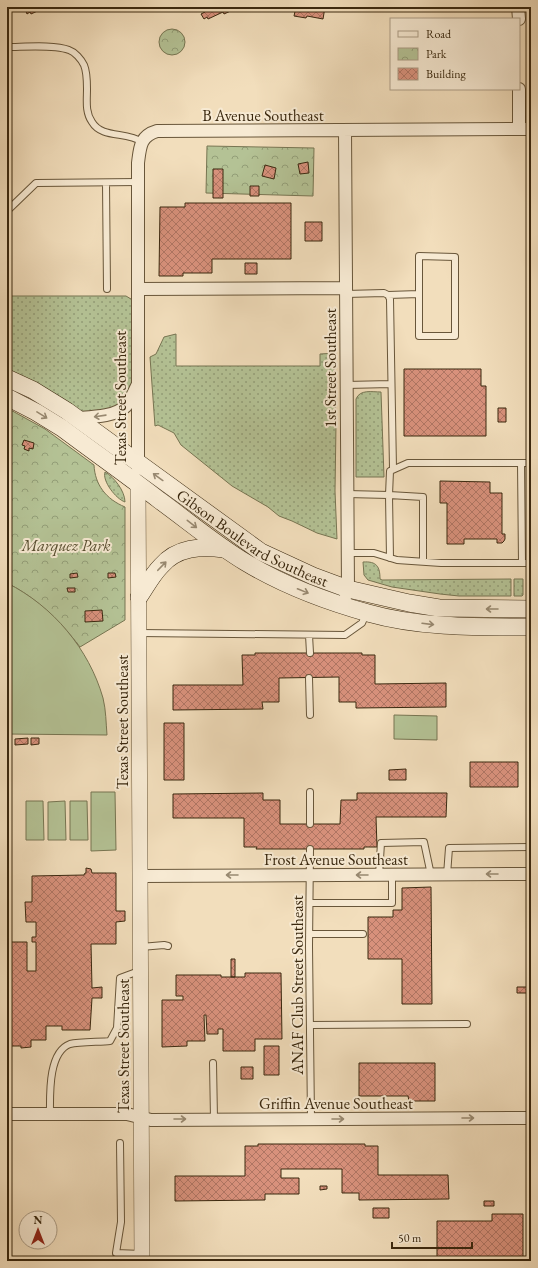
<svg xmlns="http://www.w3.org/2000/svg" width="538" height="1268" font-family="'EB Garamond',serif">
<defs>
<pattern id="grass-dots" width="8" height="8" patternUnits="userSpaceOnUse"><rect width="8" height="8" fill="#b4c295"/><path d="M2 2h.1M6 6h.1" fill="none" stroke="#939e78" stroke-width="1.8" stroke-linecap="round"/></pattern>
<pattern id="park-crowns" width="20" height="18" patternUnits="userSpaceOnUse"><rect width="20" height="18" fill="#b4c295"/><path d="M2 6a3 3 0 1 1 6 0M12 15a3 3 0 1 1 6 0" fill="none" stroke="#939e78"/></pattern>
<pattern id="building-cross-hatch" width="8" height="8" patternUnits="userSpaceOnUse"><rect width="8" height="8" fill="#d8917c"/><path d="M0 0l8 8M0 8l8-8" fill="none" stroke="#b07664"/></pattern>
</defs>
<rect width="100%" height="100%" fill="#f2debc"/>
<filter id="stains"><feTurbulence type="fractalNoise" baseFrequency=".005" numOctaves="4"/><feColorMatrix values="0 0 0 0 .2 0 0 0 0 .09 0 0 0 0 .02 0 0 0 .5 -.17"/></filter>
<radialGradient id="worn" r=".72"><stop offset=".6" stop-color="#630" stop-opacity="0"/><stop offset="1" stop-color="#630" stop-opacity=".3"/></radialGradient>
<path fill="url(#grass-dots)" stroke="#777552" d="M7 296H126L131 299 133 303C133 319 133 336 133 352 133 362 134 373 132 383 128 406 100 418 79 411L7 372Z
M176 334V366H320V354L336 353 334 369 336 424 335 491 337 539 317 533 292 521 279 516 268 507 232 486 181 445 174 433 158 425 155 426 150 357 156 354 164 337Z
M381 392 384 477H356V399C360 389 372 392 381 392Z
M105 472C114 477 125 491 125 502 116 499 102 481 105 472Z
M363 562C377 561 380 567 380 579L382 580 511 579V596H459L440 594 392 587 368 580 364 575Z
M514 579H523V595L522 596H514Z"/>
<path fill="url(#park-crowns)" stroke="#777552" d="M159 42a13 13 0 1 1 26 0a13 13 0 1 1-26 0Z
M207 146 314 148 313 196 206 193Z
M7 408 45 429 94 465C95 485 106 499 125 507V620L80 647C60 621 37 598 7 583Z"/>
<path fill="#b4c295" stroke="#777552" d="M7 583C53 606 89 649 103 698 106 710 106 723 107 735L7 734Z
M394 715 437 716V740L394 739Z
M91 792H115L116 850 91 851Z
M26 801H43L44 840H26Z
M65 801 66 840H48V802Z
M70 801H87L88 840H70Z"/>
<path fill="url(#building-cross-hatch)" stroke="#3a280f" d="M28 7H46L31 14 30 12 27 14 25 9Z
M203 7H234L235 9 224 14 223 12 208 19 207 17 204 19 201 14 205 12Z
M296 7H325L323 19 307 16 306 18 294 16Z
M308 162 309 173 300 174 298 164Z
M265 165 276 168 274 179 262 176Z
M213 169H223V198H213Z
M250 186H259V196H250Z
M185 203H291V259H212V273H183V276H159L160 207H185Z
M305 222H322V241H305Z
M245 263H257V274H245Z
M404 369H481V386H486V436H404Z
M498 408H506V422H498Z
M24 440 34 443 33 449 29 448V451L24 449 25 446 22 445Z
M440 481 490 482V493H502V534H505V539L504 541 502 543H497V539H464V544H447V503H440Z
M77 573 78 577 70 578V574Z
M108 573H115L116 577 108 578Z
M67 588H75V592H68Z
M102 610 103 621 85 622V611Z
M255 653H362V655H375V684L446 683V707L356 708V702H339V677L279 678V702H262L263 709 173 710V685H243L242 655H255Z
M164 723H184V780H164Z
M28 738V744L15 745V739Z
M31 738H39V744L31 745Z
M470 762H518V787H470Z
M406 769V780H389V770Z
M263 793V800H280V824H340L341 800H357V793H447L446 817H376L377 847H364V849H256L257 847H244V818H173V794Z
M86 868 91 869 92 873H116V911H125V921L116 922V944H91L92 988 102 987V998H92L90 1030H62V1026H46V1040H31V1047L21 1048V1046H7V942H27V971H36V942H32V937H36V922H26L25 902H32V876L84 875 85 873H86Z
M431 887 432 1004H402V959H368V917H393V910H402V888Z
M231 959H235V977H231Z
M245 973H281L282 1039H255V1051H223V1029H218V1034H207L206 1015H204L205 1041H187V1046L162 1047V1000H183V996H176V975H221V977H245Z
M517 987H529V993H517Z
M264 1046H279V1075H264Z
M359 1063H435V1101H409L408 1096H359Z
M241 1067H253V1079H241Z
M258 1144H365V1146H378V1175H448L449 1199 359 1200V1193H342V1169H281V1178H299V1194H265V1200L175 1201V1176H245V1146H258Z
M320 1186H327V1189L320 1190Z
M484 1201H494V1206H484Z
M373 1208H389V1218H373Z
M492 1214H523V1261H437V1221H492Z"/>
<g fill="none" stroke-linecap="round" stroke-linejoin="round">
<g stroke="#68563a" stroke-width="8">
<path id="service" d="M7 47C23 47 54 44 69 50 75 52 81 59 84 65 87 72 87 81 87 89 87 100 85 112 92 122 102 139 127 131 142 142
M106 183 107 289
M7 211 36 183 138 182
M346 294 384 293 388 295 390 299 393 469
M388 295 419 294V256L455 257V336H419V294
M346 385 391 384
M521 463 522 563
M347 494 389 495 390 558
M348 553H374L397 560 441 563H531
M423 561V497L389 495 390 471 408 463H531
M139 633 345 635 362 623 366 614
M309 635 310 653
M309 678 310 715
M310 824V792
M310 849 309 946 311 1119
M379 875 381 843 424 842 431 875
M447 875 449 848 531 847
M310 903H392V875
M309 934H363
M141 947 164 945 168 946
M310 1025 467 1024
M213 1063 214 1119
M50 1114C50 1095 48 1052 70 1044 79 1042 101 1042 110 1041L117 1028 120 978 139 971
M120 1143 121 1222 116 1253 142 1254"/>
</g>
<g stroke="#68563a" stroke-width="14">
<path id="minor" d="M518 7 519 19
M519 89V129
M345 130 348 589 346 595
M138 289 346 288
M77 418C91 417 115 417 126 406 131 400 134 392 137 386
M138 469V163C140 147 140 136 157 131L531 129
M141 876 531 874
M7 1114H127L151 1120 531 1118"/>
</g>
<g stroke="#68563a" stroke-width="16">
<path id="tertiary" d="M138 484 142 1261"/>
</g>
<g stroke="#3a280f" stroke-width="18">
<g id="secondary">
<path id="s1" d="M7 378 33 390 67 411 261 552 313 576 348 589 409 603 439 608 531 609"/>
<path d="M7 397 36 412 62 428C94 452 127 475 159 500 188 521 215 544 245 562 283 585 325 601 368 613 421 628 477 627 531 627"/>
<path d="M139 597C146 587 152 575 161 566 177 547 201 546 224 549"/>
</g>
</g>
<use href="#service" stroke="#f7ead3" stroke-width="6"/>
<use href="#minor" stroke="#f7ead3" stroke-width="12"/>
<use href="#tertiary" stroke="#f7ead3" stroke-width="15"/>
<use href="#secondary" stroke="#f7ead3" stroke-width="17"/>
</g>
<defs><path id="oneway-shaft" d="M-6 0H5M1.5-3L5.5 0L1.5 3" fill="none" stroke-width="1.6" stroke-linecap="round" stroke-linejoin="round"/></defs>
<g stroke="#988971">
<use href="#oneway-shaft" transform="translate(42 415) rotate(32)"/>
<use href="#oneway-shaft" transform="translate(100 416) rotate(172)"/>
<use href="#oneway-shaft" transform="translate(158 477) rotate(-144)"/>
<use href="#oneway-shaft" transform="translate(192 524) rotate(38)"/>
<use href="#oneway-shaft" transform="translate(162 566) rotate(-46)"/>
<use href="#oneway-shaft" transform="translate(303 591) rotate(22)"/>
<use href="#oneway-shaft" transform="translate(492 609) rotate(-180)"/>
<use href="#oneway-shaft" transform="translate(428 624) rotate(7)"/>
<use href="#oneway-shaft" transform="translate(492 874) rotate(180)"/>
<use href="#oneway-shaft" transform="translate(232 875) rotate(180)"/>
<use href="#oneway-shaft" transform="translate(362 875) rotate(180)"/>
<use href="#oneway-shaft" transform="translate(468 1118)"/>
<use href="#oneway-shaft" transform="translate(180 1119)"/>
<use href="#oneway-shaft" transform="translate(338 1119)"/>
</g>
<g text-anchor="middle" stroke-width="4" stroke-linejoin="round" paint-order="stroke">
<g font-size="16" fill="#3a280f" stroke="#f7ead3">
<text x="263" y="121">B Avenue Southeast</text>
<text transform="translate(330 368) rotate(-90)" y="6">1st Street Southeast</text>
<text transform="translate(120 398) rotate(-90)" y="6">Texas Street Southeast</text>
<text dy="6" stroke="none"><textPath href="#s1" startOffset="294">Gibson Boulevard Southeast</textPath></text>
<text transform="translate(122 722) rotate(-90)" y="6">Texas Street Southeast</text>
<text x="336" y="865">Frost Avenue Southeast</text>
<text transform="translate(297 985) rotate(-90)" y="6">ANAF Club Street Southeast</text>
<text transform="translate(123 1046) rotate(-90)" y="6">Texas Street Southeast</text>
<text x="336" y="1109">Griffin Avenue Southeast</text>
</g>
<g font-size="16" font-style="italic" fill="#584e30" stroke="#f7ead3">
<text x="66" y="551">Marquez Park</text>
</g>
</g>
<rect width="538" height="1268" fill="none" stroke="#f2debc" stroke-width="24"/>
<rect x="8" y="8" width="522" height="1252" fill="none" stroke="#3a280f" stroke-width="2"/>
<rect x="12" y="12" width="514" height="1244" fill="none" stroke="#3a280f"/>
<rect x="390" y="18" width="130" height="72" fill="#f7ead3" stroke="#ab9c85"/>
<rect x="398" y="31" width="20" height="6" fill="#f7ead3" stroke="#ab9c85"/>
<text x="426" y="38" font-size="12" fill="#3a280f">Road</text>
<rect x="398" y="48" width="20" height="12" fill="url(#park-crowns)" stroke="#ab9c85"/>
<text x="426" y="58" font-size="12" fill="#3a280f">Park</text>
<rect x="398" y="68" width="20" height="12" fill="url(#building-cross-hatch)" stroke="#ab9c85"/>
<text x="426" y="78" font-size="12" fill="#3a280f">Building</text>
<g transform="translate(38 1230)"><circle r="19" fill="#f7ead3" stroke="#ab9c85"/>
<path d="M0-3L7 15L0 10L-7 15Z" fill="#8f2418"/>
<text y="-6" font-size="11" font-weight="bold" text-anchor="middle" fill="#3a280f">N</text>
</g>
<path d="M392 1242v6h80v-6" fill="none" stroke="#3a280f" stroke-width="2"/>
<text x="398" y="1242" font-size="12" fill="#3a280f" stroke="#f7ead3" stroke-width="3" paint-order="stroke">50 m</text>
<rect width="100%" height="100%" filter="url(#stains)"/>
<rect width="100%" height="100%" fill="url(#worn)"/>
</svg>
